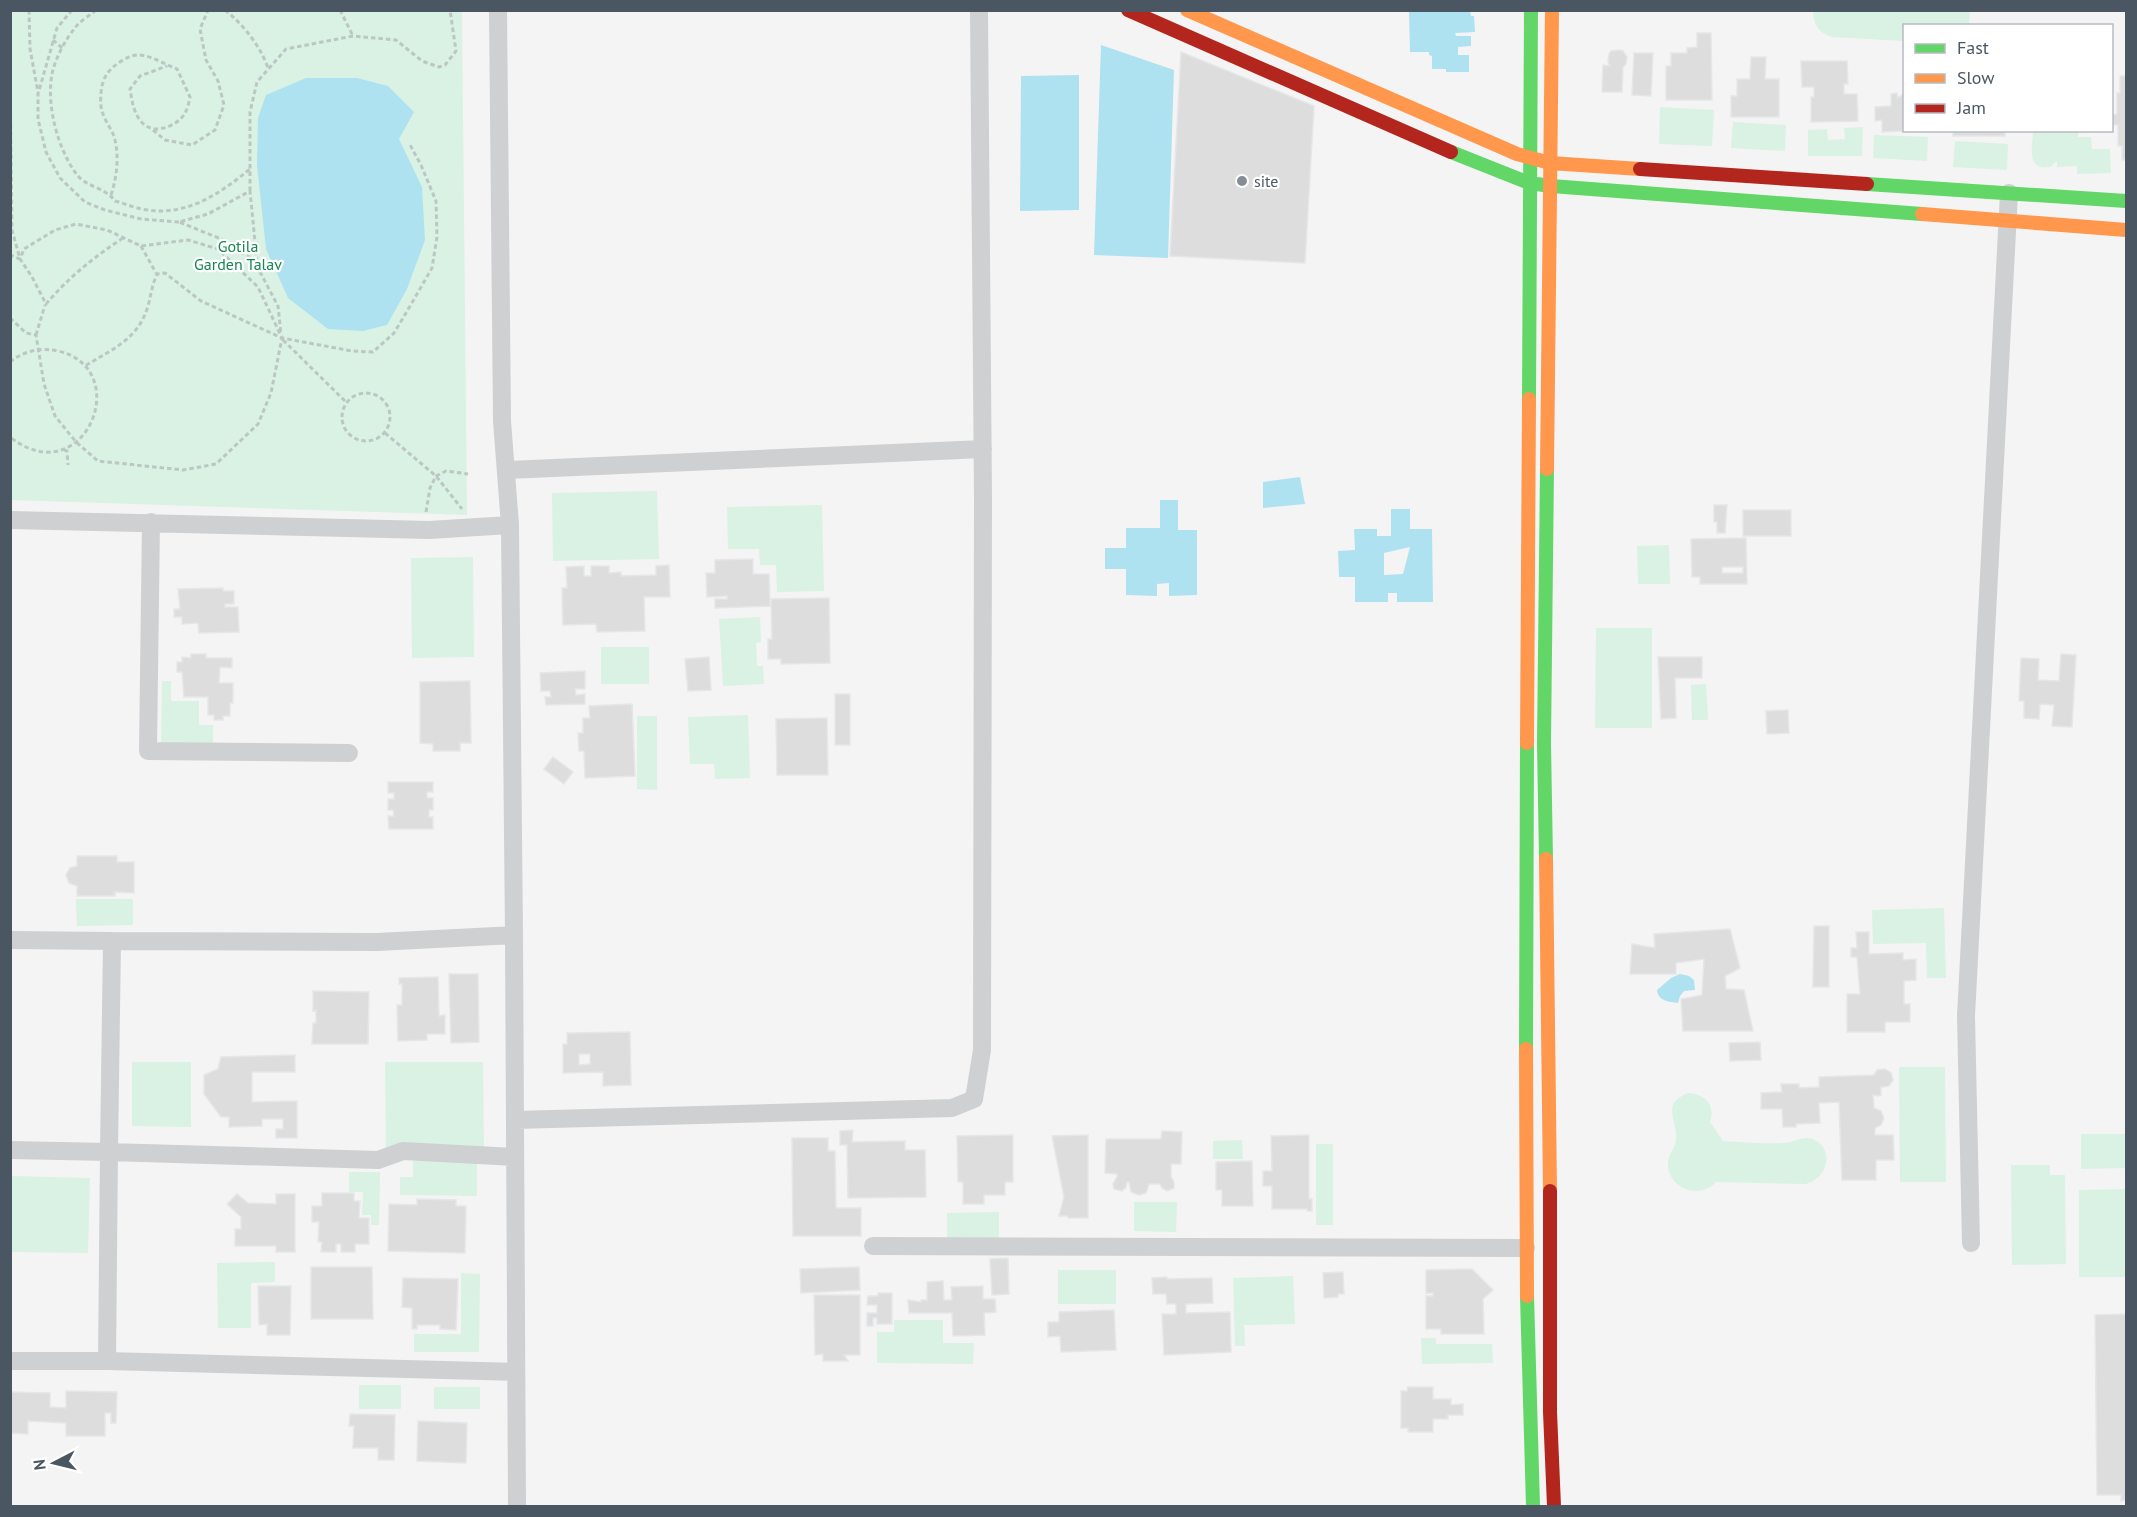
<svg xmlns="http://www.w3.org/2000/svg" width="2137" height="1517" font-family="'PT Sans',sans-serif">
<rect width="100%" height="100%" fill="#f4f4f4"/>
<path fill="#d9f2e3" d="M1813 10H1970V11L1969 25 1904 26V41L1832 37C1819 33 1813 25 1813 10Z
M11 11H462L467 515 11 500Z
M1660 107 1714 110 1712 146 1659 144Z
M1733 122 1786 125 1785 151 1731 148Z
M1863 127 1862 156H1808V130L1827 129 1828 140 1845 139 1844 128Z
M2033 131H2078V137H2091L2092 149H2110L2111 173 2077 174V166L2057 167V161L2050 167C2025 171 2033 145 2033 131Z
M1874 135 1928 137 1927 161 1873 158Z
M1955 141 2008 144 2007 170 1953 167Z
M657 491 659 559 553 561 552 493Z
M822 505 824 591 777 592 776 565H760L759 549H728L727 507Z
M1669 545 1670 584H1638L1637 546Z
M473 557 474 657 412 658 411 558Z
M760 617 761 642 756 643 757 666H763L764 684 723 686 719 619Z
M1596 628H1652V728H1595Z
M601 647H649V684H601Z
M162 681H171V701H199V725H213V743H161Z
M1706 684 1708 720H1692L1691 685Z
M748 715 750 778 715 779 714 764H690L688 717Z
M637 716H657V790L637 789Z
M76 899H133V925L77 926Z
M1944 908 1946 978H1927L1926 943 1873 944 1872 910Z
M132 1062H191V1127L132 1126Z
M385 1062H483L484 1154 386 1155Z
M1899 1067H1945L1946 1182H1900Z
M1688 1093C1705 1094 1716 1105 1710 1122L1723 1141C1736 1142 1781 1145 1790 1142 1798 1140 1804 1136 1813 1139 1836 1149 1827 1180 1805 1184L1716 1182C1700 1200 1670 1189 1668 1166 1667 1155 1675 1149 1676 1140 1678 1120 1660 1104 1688 1093Z
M2081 1134H2126V1168L2081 1169Z
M1242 1140 1243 1159H1213V1141Z
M1316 1144H1333V1225H1316Z
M413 1161H477V1196L400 1195V1177H413Z
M2011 1165H2050V1175H2065L2066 1264 2012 1265Z
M349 1172H380L379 1225H371V1215H362L363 1192H349Z
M11 1176 90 1178 88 1253 11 1252Z
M2126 1189V1277H2079V1190Z
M1134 1202H1177L1176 1232 1134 1231Z
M999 1212V1238L947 1239V1213Z
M275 1262V1282L251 1283V1328H218L217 1263Z
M1058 1270H1116V1304H1058Z
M461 1273 480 1274 479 1352H414V1334H461Z
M1293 1276 1295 1324 1244 1325 1245 1346H1235L1233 1278Z
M894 1320H943V1343H974L973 1364 877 1363V1332H894Z
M1421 1338H1436V1344H1492L1493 1363 1422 1364Z
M359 1385H401V1409H359Z
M434 1387H480V1409H434Z"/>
<path fill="#aee2f0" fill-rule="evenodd" d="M1409 11H1470L1471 16H1474L1475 32 1455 33 1456 36H1471V46L1458 47V55H1469V72H1446V69H1432V56L1429 55V52H1410Z
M1101 45 1174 70 1168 258 1094 255Z
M1079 75V210L1020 211 1021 76Z
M306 78H357L388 86 414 112 399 139 422 187 425 240 407 289 387 325 363 331 328 329 288 298 266 249 257 165 258 118 266 95Z
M1300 477 1305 504 1263 508V482Z
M1160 500H1178V530H1197V595L1169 596V583L1157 584V596L1126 595V569H1105V548H1126V528H1160Z
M1391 509H1410V529H1432L1433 602H1397V593H1388V602H1355V577H1339L1338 551 1355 550 1354 529H1377V536H1391ZM1410 547 1403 574 1384 575V553Z
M1680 974 1689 976 1694 980 1695 990 1684 991 1680 996 1678 1003C1669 1002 1658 1001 1657 990L1671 978Z"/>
<path fill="#ddddde" stroke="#e5e6e7" stroke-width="1.5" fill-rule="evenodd" d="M1697 33H1711L1712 100H1666V66H1671V53H1687V48L1697 47Z
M1619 50 1623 51 1627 57 1626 64 1623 67 1622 92H1602L1603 65 1610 66 1608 62 1609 54 1611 51Z
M1181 52 1314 106 1305 263 1170 256Z
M1634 53H1653L1651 96 1632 95Z
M1751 57H1766L1765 79H1779V117H1731V96H1737V79H1750Z
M1801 61H1847L1848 84H1844V94H1857L1858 121 1811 122V97H1814V87H1802Z
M2120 76H2126V160H2122V146H2118V125H2112V115L2117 114V93H2120Z
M1897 93 1898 98 1904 93V130H1923L1882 132V120L1875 121V107L1891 106V94Z
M1953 130H2005V136H1953Z
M1714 505H1727L1725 533H1717V522H1714Z
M1743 510H1791V536H1743Z
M1746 538 1747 584H1700V577H1692L1691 539ZM1722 567H1743V573H1722Z
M753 559V574H769L770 606 715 608V599H727V596L707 597 706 573H715V560Z
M669 565 670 597H644L645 631 597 632 596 624 563 625 562 588H567L566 567 584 566V576H591V566H609V573L621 572V576L656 575V566Z
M223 588V591H234V604H225V607H238L239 632 199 633 198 623 182 624V617H174V609H180L178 589Z
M829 598 830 663 781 664V659H768V639H772L771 599Z
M191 654H206V658H232V668L220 667 219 683H233V703H230V716H223V720H214V715H208V697H184L182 672H177V662H182V657L191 658Z
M2061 654 2076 655 2072 727 2052 726 2054 705 2040 704 2039 719 2024 718V701H2019L2021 658 2039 659 2038 680 2059 681Z
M709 657 711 690 688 691 685 659Z
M1658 657H1702V678H1675L1676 718 1661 719Z
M585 671V689H575L576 695 585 694V704L546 705 545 697H551L550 691H541L540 673Z
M470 681 471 743H460V751H433V744L420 743V682Z
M835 694H850V745H835Z
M632 704 635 776 585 778 584 751H579L578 733H583V718H590L589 706Z
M1788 710 1789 733 1767 734 1766 711Z
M827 718 828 775H777L776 719Z
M553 757 573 772 564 784 544 769Z
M388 782H433V792H427V798H433V810H429V817H433V829H389L388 816H394L393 810H388V799H394V793H388Z
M77 856H117V862H134V893L115 892V896H77V886L69 883 66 875 70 868 77 866Z
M1814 926H1829V987H1813Z
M1730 929 1740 968 1725 976 1726 989 1744 990 1753 1031H1683L1681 999 1702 995 1704 959 1676 963V974H1630L1632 944 1655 948 1654 934Z
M1856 932H1869V954L1903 953V960L1916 959V980L1904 981V1004H1910V1022H1885V1032H1847V994H1860L1857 957H1851V948H1857Z
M449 974H478L479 1042 451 1043Z
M438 977 439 1016 445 1015V1034H427V1040L398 1041 397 1005H402V984H399V978Z
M313 991 369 992 368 1044H312L313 1023H316V1010L313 1011Z
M630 1032 631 1085 603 1086V1072L563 1073V1044H567V1033ZM579 1054H590V1064L579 1065Z
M1760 1042 1761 1060 1730 1061 1729 1043Z
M295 1055V1072H252V1102L297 1101V1138H276V1129H283V1119H262V1126L229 1127V1117H221L204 1094V1075L218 1069 221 1057Z
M1885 1069 1891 1073 1893 1080 1889 1086 1881 1087V1095L1878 1096 1873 1095 1874 1108 1881 1111 1884 1118 1881 1125 1875 1128V1135H1893L1894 1160H1876V1180H1842L1839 1102 1819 1103 1820 1123 1796 1124V1127H1783L1782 1109H1761V1093L1782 1092 1781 1084H1799V1088L1819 1087V1077L1874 1075 1877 1070Z
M853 1130 852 1142 905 1141V1150H925L926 1197 848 1198 847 1145H840V1131Z
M1162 1131 1182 1132 1181 1164H1171V1177L1174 1182V1188L1167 1191 1162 1188 1160 1184H1149L1146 1193 1139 1195 1131 1192 1129 1182H1127L1126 1187 1122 1191 1114 1189 1113 1184 1117 1177V1174L1105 1173 1106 1139H1161Z
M1013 1135V1182H1005V1195H984V1204H963V1182H958L957 1136Z
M1088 1135V1218H1068V1216H1059L1064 1197 1052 1136Z
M1309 1135V1199H1312V1211H1307V1209H1272V1186H1263V1171H1272L1271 1136Z
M792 1138H828V1151H835L836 1208H861V1236H793Z
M1252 1161 1253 1206H1222V1190H1216V1162Z
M322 1193H354V1201H360L359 1218H369V1244H355V1252H341V1244H336V1252H321L322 1242H318L319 1222H312V1206H322Z
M237 1194 248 1203 276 1204V1194H295V1252H276V1246H235V1229H241V1217L227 1204Z
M417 1199 456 1200V1206H466L465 1253 388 1251 389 1204 417 1205Z
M1008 1258 1009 1294 992 1295 990 1259Z
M311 1267H372L373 1319H311Z
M859 1267 860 1290 801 1293 800 1269Z
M1472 1269 1493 1290 1483 1299 1484 1334H1441V1329H1426V1296H1433V1293H1426V1270Z
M1343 1272 1344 1294H1338V1297L1324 1298 1323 1273Z
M1167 1277V1279L1212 1278 1213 1303 1186 1304V1313L1230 1312 1231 1352 1164 1355 1162 1314H1176V1304H1167L1166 1294H1153L1152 1278Z
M403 1278 458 1279 456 1330 440 1329V1325H417V1329H412V1308L402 1307Z
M943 1281 944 1300H952L951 1287 983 1286V1299H995L996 1312 984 1313 985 1335 953 1336 952 1313H909L908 1300 921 1302V1300H927V1282Z
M258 1286H291L290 1335H267V1324L259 1325Z
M878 1293H892V1324H877V1318H873V1326H867V1313H877V1305H867L868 1296H878Z
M814 1295H860V1355H844L848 1361H823V1354L815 1355Z
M1114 1310 1116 1350 1061 1352 1060 1336 1048 1337V1322H1059V1312Z
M2126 1314V1500L2121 1501V1495H2097L2095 1315Z
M1408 1387H1433V1399H1451V1405L1463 1404V1415H1448V1419H1433V1432H1408V1428H1401V1391H1407Z
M66 1391 117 1392 116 1423H111V1413H105V1436H66V1423L28 1421V1434L10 1433V1392L50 1393V1407L66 1408Z
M350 1414 395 1415 394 1460H378V1448H353L354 1426H349Z
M418 1421 467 1423 466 1463 417 1461Z"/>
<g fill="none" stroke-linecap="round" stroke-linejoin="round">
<path stroke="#bcc7c4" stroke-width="3" stroke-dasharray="4.5 3" stroke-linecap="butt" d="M29 10 30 49 38 92
M72 10 57 28 38 94V119L46 152 60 178 85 202 105 210 141 219 179 222
M96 10C89 16 80 21 75 28 65 40 55 59 52 74 46 105 58 151 78 176 87 187 106 188 115 201 126 204 137 209 148 210 187 216 221 193 250 169
M225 10C243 24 261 47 268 68
M340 10 353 36
M53 40 62 48
M10 72 12 230 20 259 10 255
M153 130 165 140 192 145 215 130 224 105 218 81 206 60 200 29 208 10
M250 191V112L257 82 286 49 353 36 396 40 422 61 439 67 445 65 456 51 450 10
M111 195C117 177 119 158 115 140 113 129 103 121 101 106 100 97 101 82 107 74 112 66 128 55 138 55 151 55 166 65 177 69L190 97C189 103 187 110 184 115 174 128 151 136 140 120 133 111 132 100 130 89L140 76 167 66
M123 238C94 257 68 278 46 304L32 277 20 259 24 249 55 230 76 224 107 230 141 246 188 240 218 249 258 287 282 338 352 351 373 352 394 333 406 313 432 268 437 237 436 201 421 165 409 143
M141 246 156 273
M257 262 221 239 179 222 208 214 250 191 257 262 259 270 278 306 281 334
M10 318 26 333 36 335 44 384 55 416 76 442 98 461 183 470 216 464 258 424 271 393 282 338 201 301 165 273 157 274C152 285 151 295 148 306 138 340 112 349 85 366
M36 335 45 305
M283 340 347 403
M10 362C24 351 40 347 58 351 136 369 84 495 10 437
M342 417a24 24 0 1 1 48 0a24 24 0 1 1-48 0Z
M385 433 436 476 462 509
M64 450 67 451 68 465
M426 512 430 488 436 476 446 471 468 474"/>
<path stroke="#ced0d2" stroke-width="18" d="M498 10 502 421 510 525 514 935 517 1506
M507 470 983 449
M10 520 429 530 510 525
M151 522 148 751 349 753
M10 940 112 941 109 1152 10 1150
M112 941 377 942 514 935
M515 1120 952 1108 974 1099 982 1050 983 497 979 10
M1971 1243 1966 1016 2009 193
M873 1246 1526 1248
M10 1361H107L516 1372
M107 1361 109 1152 378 1160 403 1151 515 1157"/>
<path stroke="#63d668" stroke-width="14" d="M1451 152 1529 183 1551 186 1922 214
M1867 184 2126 201
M1529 399 1531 10
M1546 859 1544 743 1547 469
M1526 1049 1527 743
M1527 1296 1533 1506"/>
<path stroke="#ff974d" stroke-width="14" d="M1187 10 1517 154 1550 163 1640 169
M1922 214 2126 230
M1547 469 1552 10
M1527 743 1529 399
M1546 859 1550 1191
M1526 1049 1527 1296"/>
<path stroke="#b3261e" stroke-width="14" d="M1128 10 1451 152
M1640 169 1867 184
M1550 1191V1412L1554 1506"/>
</g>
<circle fill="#868d94" stroke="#fff" stroke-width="2" cx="1242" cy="181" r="6"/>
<g text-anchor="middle" stroke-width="4.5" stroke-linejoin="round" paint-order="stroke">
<g font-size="16" fill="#4a5661" stroke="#fff" text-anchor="start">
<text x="1254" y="187">site</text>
</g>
<g font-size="16" fill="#17864f" stroke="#fff">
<text x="238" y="252">Gotila<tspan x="238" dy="18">Garden Talav</tspan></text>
</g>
</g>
<rect width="2137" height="1517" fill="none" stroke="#4a5661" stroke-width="24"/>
<rect x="1903" y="24" width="210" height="108" fill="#ffffff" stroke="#b7bbc0" stroke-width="1.5"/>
<rect x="1915" y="44" width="30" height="9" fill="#63d668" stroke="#b7bbc0" stroke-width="1.5"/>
<text x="1957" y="54" font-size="18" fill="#4a5661">Fast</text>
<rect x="1915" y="74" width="30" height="9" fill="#ff974d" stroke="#b7bbc0" stroke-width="1.5"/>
<text x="1957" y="84" font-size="18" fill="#4a5661">Slow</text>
<rect x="1915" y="104" width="30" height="9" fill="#b3261e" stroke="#b7bbc0" stroke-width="1.5"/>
<text x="1957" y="114" font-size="18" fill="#4a5661">Jam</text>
<g transform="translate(54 1463) rotate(263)" stroke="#ffffff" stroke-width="4.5" paint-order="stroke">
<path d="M0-4.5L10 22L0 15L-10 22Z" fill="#4a5661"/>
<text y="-9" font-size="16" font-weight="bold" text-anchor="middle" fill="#4a5661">N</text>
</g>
</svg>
